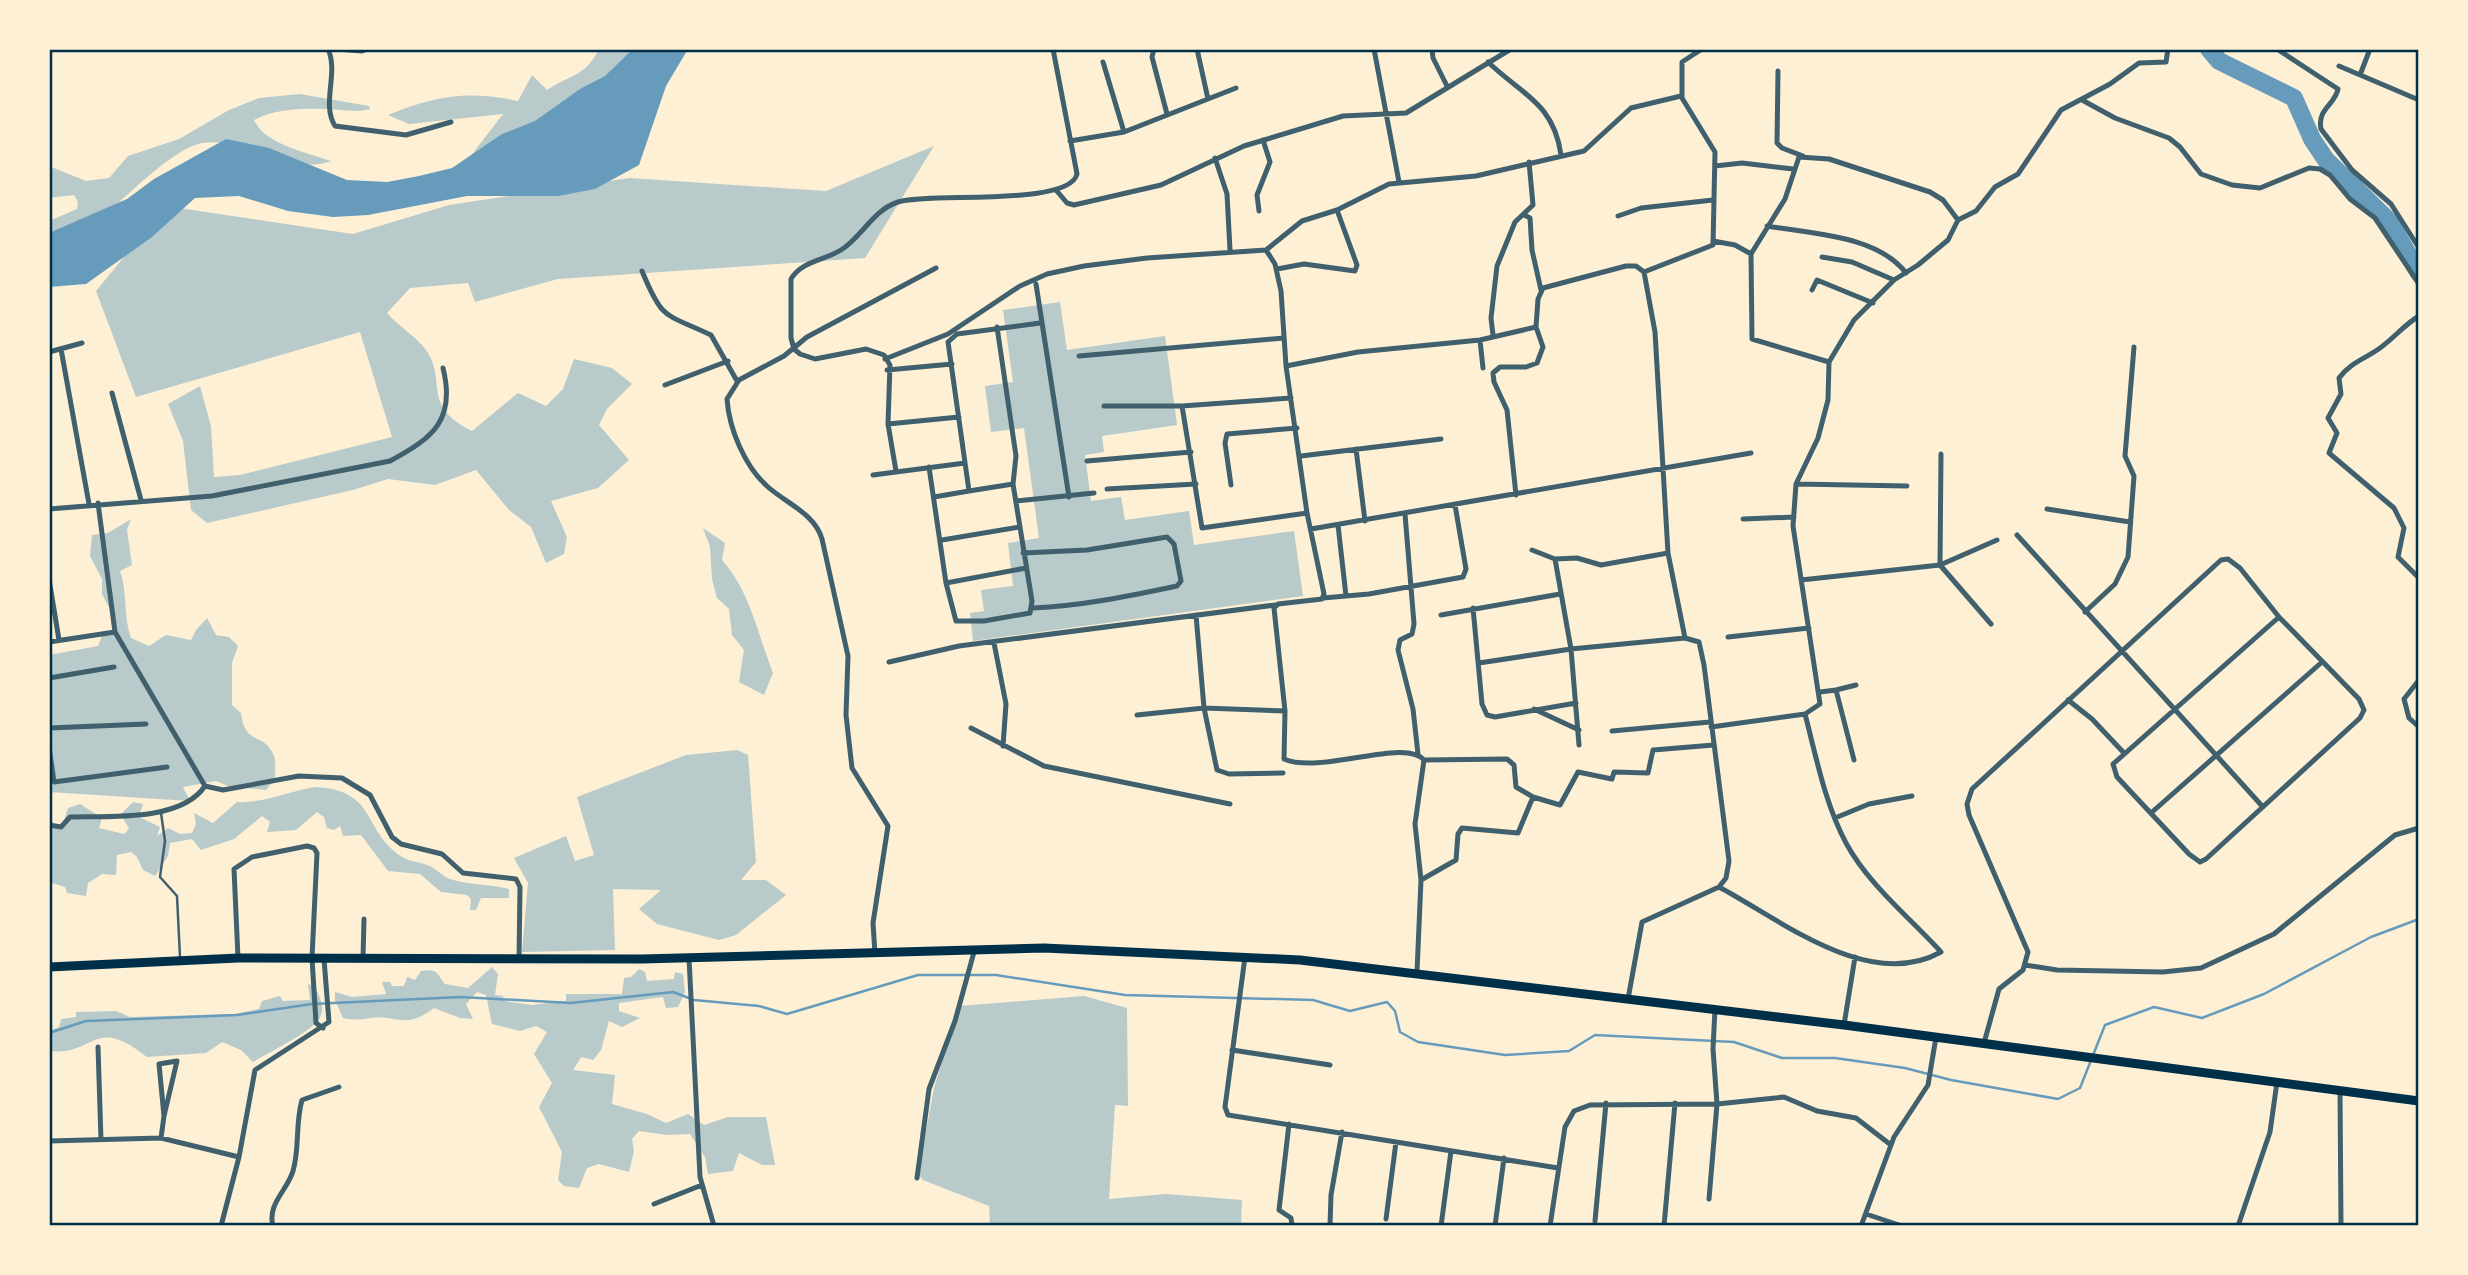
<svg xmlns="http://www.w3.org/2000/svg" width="2468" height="1275" font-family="Karla,sans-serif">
<rect width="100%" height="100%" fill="#fdf0d5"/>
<path fill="#b9caca" d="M599 49H638L607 85 463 166 503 114 409 124 388 115C435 96 468 90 518 101L532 75 547 90C571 74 585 77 599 49Z
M300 94 369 106 370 109C355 113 340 109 325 109 302 108 274 109 254 120 264 144 308 153 331 161 295 176 246 137 202 143 177 147 134 189 116 205 102 217 67 230 49 238V221L77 209 78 202 74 195 49 198V166L86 181 109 178 128 156 179 139 229 110 259 98Z
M934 146 865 258 558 279 475 302 468 283 410 288 387 313C398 326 416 336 426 350 448 381 420 405 472 431L518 393 546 406 563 389 574 359 612 368 632 384 607 409 599 425 629 460 598 488 551 501 567 537 564 554 546 563 531 527 509 510 476 470 435 485 388 479 353 490 207 523 191 510 183 441 168 404 200 386 211 426 214 477 240 475 392 437 360 332 136 397 96 291 166 206 353 234 449 205 629 178 826 191Z
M1060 302 1067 350 1165 336 1177 425 1102 436 1104 452 1085 455 1091 501 1121 497 1125 520 1189 511 1194 545 1294 531 1303 596 973 641 970 613 984 611 981 590 1013 586 1008 543 1039 538 1024 428 991 432 985 386 1013 382 1003 310Z
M131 519 127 530 132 565 120 571C128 594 123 616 131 638L149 646 166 635 191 640 196 630 207 618 216 635 229 637 238 646 232 663V705L241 713C245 747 264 731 274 756 276 762 275 772 275 779L266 790 228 786 216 781 183 787 190 801 49 792V655L98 646 102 636 114 633 111 611 102 594V579L90 556 92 535 108 533Z
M703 528 725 543 722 560C750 591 758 635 773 673L764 695 739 682 744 650 732 635 729 609 717 598 712 579 710 547Z
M737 750 748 755 756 862 741 880H766L786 895 736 935 719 940 657 924 639 909 661 890 613 889 615 950 522 952 528 883 514 858 566 836 575 861 594 855 577 797 686 755Z
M315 787C378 790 361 830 402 857 408 861 420 862 427 865 436 868 442 876 450 879 469 885 490 884 509 889V898H481L476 910H470L471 899 467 895 441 892 420 874 388 871 361 835 343 836 340 826 334 830 327 828 324 817 317 812 296 830 267 832 270 822 262 816 234 839 201 850 192 839 170 843 168 856 155 876 143 870 137 857 131 852 117 855 116 875 102 874 88 883 86 896 67 893 65 887 49 882V828L51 821 58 827 64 821 68 808 80 804 102 818 99 828 124 834 129 829 121 814 133 802 143 804 139 817 160 827 157 836 168 828 180 834 192 833 196 824 194 813 213 823 237 802C262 804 289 791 315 787Z
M492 967 498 974 495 995 503 996 504 1001 532 1005 566 1001V994H622L624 978 631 977 639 969 645 972 647 981 674 979 675 972 683 974 685 992 678 1007 666 1008 663 997 619 1003V1011L640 1018 622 1027 609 1021 601 1050 593 1060 581 1057 573 1070 615 1075 612 1104 647 1114 666 1123 688 1114 704 1125 728 1117H766L775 1165H762L739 1153 733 1171 708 1174 705 1157 690 1134 667 1135 639 1131 632 1139 634 1151 629 1172 599 1164 587 1168 579 1188 564 1186 558 1180 562 1152 539 1107 552 1083 534 1054 547 1032 536 1026 520 1031 492 1024 486 995 477 992 466 1004 473 1019 460 1018 434 1008C404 1031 397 1014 370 1018 359 1020 355 1020 343 1018L335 1000V992L352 997 386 994 382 982H390L392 986H404L407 977 415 980 421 971C438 968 436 973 445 984L468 988Z
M308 984 315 987C320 997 326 1009 319 1019 308 1034 271 1051 253 1062L241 1050 222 1042 206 1053 147 1057C93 1014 96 1056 49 1051V1031L59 1027 61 1019 76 1017V1012L116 1011 130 1017 234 1014 259 1009 262 1001 280 996 283 1001 310 1000Z
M1084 996 1127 1008 1128 1106 1115 1105 1109 1199 1166 1194 1242 1200 1241 1226H990L989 1206 923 1180 918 1174 934 1088 959 1006Z"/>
<path fill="#669bbc" d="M633 49H688L666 86 639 165 595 189 558 196H467L368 215 333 217 288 211 239 196 195 198 152 237 86 284 49 287V233L127 199 154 179 226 139 269 148 347 180 387 182 419 176 452 168 502 134 535 121 580 89 605 76Z"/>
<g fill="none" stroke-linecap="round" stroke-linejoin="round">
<path stroke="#669bbc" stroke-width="2.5" d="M49 1033 86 1021 237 1015 312 1004 461 997 571 1003 673 992 694 1000 759 1006 787 1014 918 975H996L1125 995 1313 1000 1350 1011 1387 1002 1395 1011 1400 1032 1418 1042 1505 1055 1569 1051 1595 1035 1734 1042 1782 1058H1835L1905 1068 1951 1080 2058 1099 2080 1088 2105 1025 2154 1007 2202 1018 2264 994 2371 937 2419 919"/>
<path stroke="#669bbc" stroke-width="18" d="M2209 49 2219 61 2294 98 2312 139 2326 160 2389 221 2419 273"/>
<path stroke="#3f606c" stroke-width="2.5" d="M161 813 165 841 160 877 177 896 180 957"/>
<path stroke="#3f606c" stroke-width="5" d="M328 49C339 73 321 104 335 126L406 135 451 122
M336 49 362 51 367 49
M1154 49 1152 57 1167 114
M1197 49 1208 99
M1374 49 1399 182
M1432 49 1433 58 1447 86
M2277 49 2338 89C2335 105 2317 109 2321 129L2352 170 2391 204 2419 248
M1103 62 1124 132
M1488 62C1521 94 1554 103 1561 155
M2339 66 2419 100
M1778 71 1777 143 1782 148 1803 156
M2360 75 2370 49
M2082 100 2115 118 2169 138 2180 147 2201 174 2232 185 2260 188 2309 168 2320 169 2330 175 2350 199 2375 218 2419 284
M1070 141 1124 132 1236 88
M1215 158 1227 194 1230 250
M1715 166 1742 163 1793 169
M1056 190 1067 203 1074 205 1161 185 1244 146 1343 116 1406 113 1511 49
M1259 211 1257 195 1270 162 1263 140
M1524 215 1530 218 1532 250 1541 290
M1618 216 1641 208 1713 200
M1767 226C1812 234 1877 235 1906 273
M1713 241 1735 245 1751 254
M1266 250 1275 264 1281 291 1286 366 1307 513 1324 594 1322 599 1278 604 1274 608 1285 711 1284 759C1321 775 1405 737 1424 760L1415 824 1421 880 1417 972
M1266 250 1302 221 1337 210 1389 184 1476 176 1584 151 1631 108 1681 96
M1822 257 1852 262 1894 280
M1277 269 1304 264 1355 271 1357 265 1337 210
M642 271C663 322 665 313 711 335L737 381
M1644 272 1713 245 1715 152 1682 98V62L1702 49
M1036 284 1069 497
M1812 290 1817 280 1873 303
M2419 316C2404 325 2394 338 2380 348 2365 359 2351 362 2339 378L2341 394 2328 418 2337 433 2329 453 2394 508 2404 528 2398 557 2419 578
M1493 335 1491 318 1497 266 1515 222 1533 205 1529 162
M1480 340 1483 368
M61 349 89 504
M49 352 82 343
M1079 356 1284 338
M885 359 948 334 1020 286 1047 274 1084 266 1147 258 1266 250
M1829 362 1752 339 1751 254 1785 199 1799 157 1829 159 1930 192 1943 200 1958 220
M1286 366 1358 352 1480 340 1536 327 1538 299 1543 288 1626 266H1636L1644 272 1655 332 1668 553 1685 638 1699 642 1704 665 1729 861 1726 878 1719 887 1642 922 1628 999
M887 370 952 364
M665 385 728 361
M112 393 141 500
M1291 398 1182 406 1202 528 1307 513
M1104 406H1182
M888 424 959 417
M1356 449 1365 521
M1941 454 1940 565 1991 624
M1301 456 1441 439
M1087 461 1191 452
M929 467 946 583 956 621H984L1030 613 1032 601 1013 484 1016 456 997 327
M896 471 888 424 890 365 884 355 866 349 815 359 800 354 794 349 791 338V279C802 261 825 260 841 250 862 237 873 210 898 202 930 192 1069 207 1077 174L1053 49
M873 475 965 463
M1013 484 969 491 948 342 957 334 1040 323
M1796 484 1907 486
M1231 485 1225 443 1227 434 1297 428
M1107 489 1196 484
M1516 495 1507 410 1494 382 1493 373 1500 367H1526L1537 363 1543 347 1536 327
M934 497 969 491
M1016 501 1094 493
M98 503 115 632 205 786 223 790 299 776 342 778 370 795 392 837 401 844 442 854 463 873 516 879 520 887 519 959
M49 509 212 496 390 461C433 438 456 420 443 368
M2047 509 2130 522
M1405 514 1414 624 1412 634 1400 640 1398 650 1413 709 1418 754
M1743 519 1794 517
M1338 525 1346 596
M1311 529 1751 453
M2017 535 2263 807
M942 540 1019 527
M1532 550 1555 559 1577 558 1601 565 1668 553
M1023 553 1087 550 1167 537 1174 544 1181 581 1177 586C1129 596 1082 606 1033 608
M1555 559 1571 649 1579 745
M49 579 59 640
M1801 580 1940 565 1997 540
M946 583 1026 568
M1323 598 1369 594 1463 577 1466 569 1455 505
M1473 608 1482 704 1487 715 1495 717 1576 703
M2085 612 2115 584 2128 557 2134 476 2125 456 2134 347
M1196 615 1204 708 1217 770 1229 774 1283 773
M1441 615 1560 594
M1728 637 1809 628
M49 642 115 632
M994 643 1006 704 1003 746
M889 662 959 646 1275 605
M1479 663 1571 649 1685 638
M49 678 114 667
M2419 680 2404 699 2409 718 2419 727
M1836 690 1856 685
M1820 692 1836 690 1854 760
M2068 700 2092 719 2124 753
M1534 709 1579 730
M1137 715 1204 708 1285 711
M1711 727 1805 714 1820 704 1793 526 1796 484 1818 438 1828 400 1829 362 1854 320 1894 280 1918 265 1948 240 1958 220 1976 211 1995 187 2018 174 2061 110 2110 84 2139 63 2166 62 2168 49
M49 728 146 724
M971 728 1044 766 1230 804
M1612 731 1710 722
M49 747 54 782 167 767
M1533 797 1560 805 1578 772 1612 779 1614 772 1648 773 1653 750 1714 745
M2151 813 2322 662
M1835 818 1869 804 1912 796
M49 825 61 827 70 817C108 816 181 822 205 786
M1421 880 1456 860 1458 834 1462 828 1518 833 1533 797 1516 787 1514 765 1507 759 1424 760
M1719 887C1781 920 1869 992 1941 952 1910 918 1868 884 1846 843 1825 804 1816 756 1805 714
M875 954 873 923 888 826 852 768 846 715 848 656 822 539C815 514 786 503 768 487 745 467 729 429 727 399L739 380 784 356 807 337 936 268
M1245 957 1225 1107 1228 1115 1558 1168
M238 958 234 869 252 857 307 846 314 848 317 853 312 958 316 1023 323 1028
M363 958 364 919
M689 958 700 1177 714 1226
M2025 965 2057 970 2163 972 2201 968 2274 934 2395 835 2419 828
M1844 1025 1855 957
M1984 1043 1999 989 2023 970 2028 952 1969 815 1967 804 1972 789 2221 560 2228 559 2240 568 2279 617 2359 699 2364 710 2360 718 2206 859 2200 862 2189 854 2117 777 2113 764 2279 617
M98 1047 101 1140
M1232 1050 1330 1065
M2340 1090 2341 1226
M1289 1124 1279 1210 1291 1218 1292 1226
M161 1138 164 1116 159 1064 177 1061 164 1116
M49 1141 161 1138 239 1157
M917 1178 929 1089 955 1021 974 952
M1709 1199 1717 1104 1713 1049 1715 1009
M654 1204 702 1185
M1866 1214 1902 1226
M1386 1219 1396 1142
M1595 1221 1606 1103
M1330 1225 1331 1195 1342 1132
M221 1226 239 1157 255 1070 329 1022 324 959
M273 1226C267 1204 287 1191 293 1171 300 1147 295 1124 302 1100L339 1087
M1441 1226 1451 1151
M1495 1226 1504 1158
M1550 1226 1565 1127 1574 1111 1590 1105 1717 1104 1784 1097 1817 1111 1856 1118 1891 1145
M1664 1226 1675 1103
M1861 1226 1894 1137 1928 1085 1936 1037
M2238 1226 2270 1132 2277 1082"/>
<path stroke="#003049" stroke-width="9" d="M49 967 238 958 642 959 1044 948 1300 960 1844 1025 2419 1101"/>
</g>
<rect width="2468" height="1275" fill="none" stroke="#fdf0d5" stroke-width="102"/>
<rect x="51" y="51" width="2366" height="1173" fill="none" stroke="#003049" stroke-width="2.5"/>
</svg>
